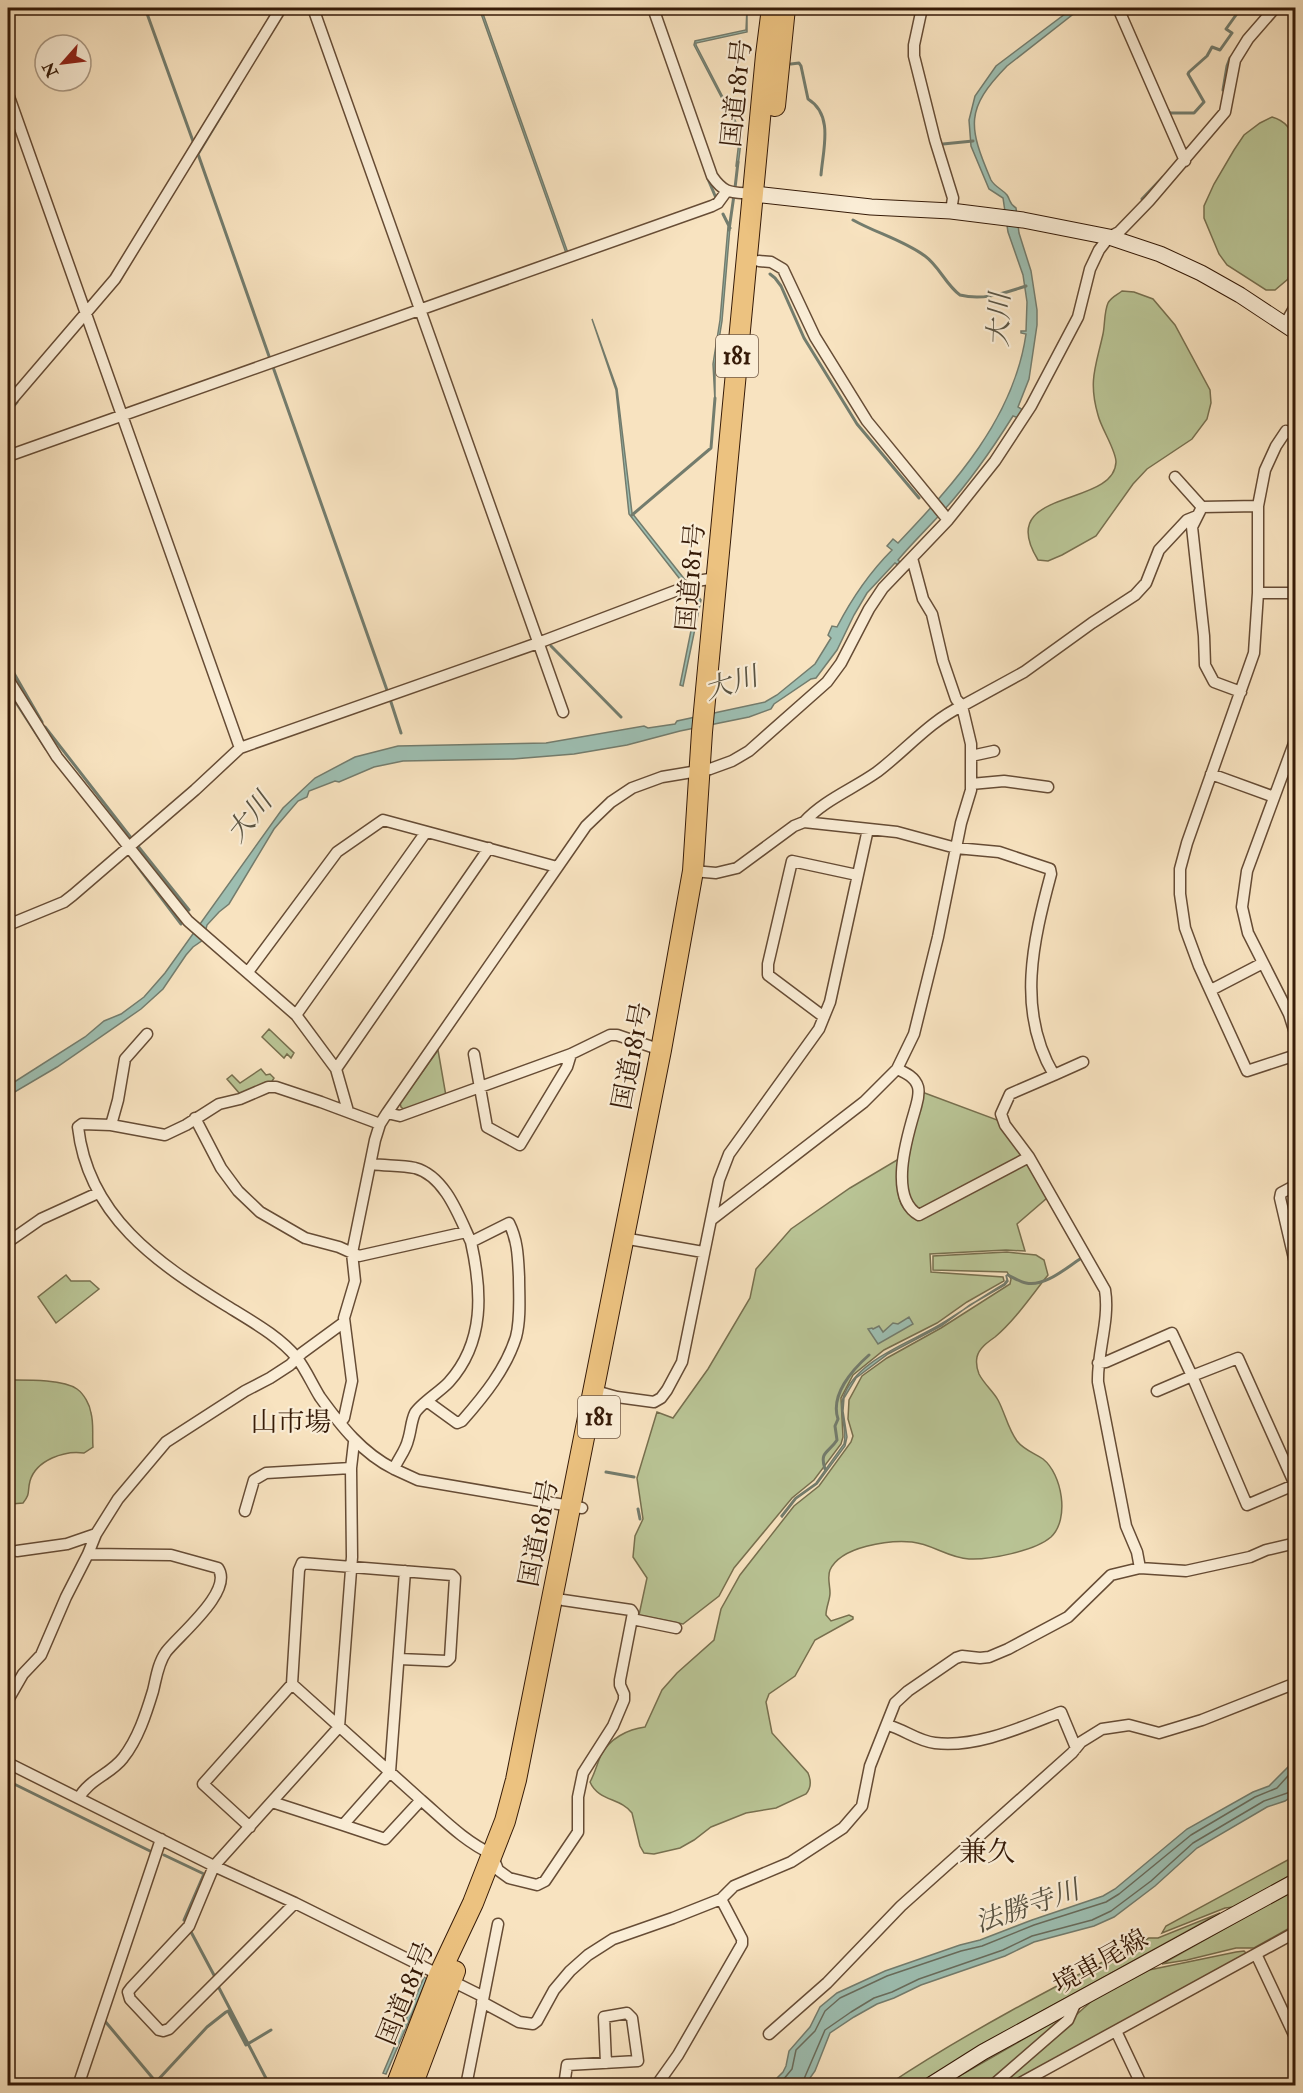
<svg xmlns="http://www.w3.org/2000/svg" width="1303" height="2093" font-family="'IM FELL Double Pica','Noto Serif JP',serif">
<rect width="100%" height="100%" fill="#f8e3c0"/>
<filter id="stains"><feTurbulence type="fractalNoise" baseFrequency=".00333" numOctaves="4"/><feColorMatrix values="0 0 0 0 .2 0 0 0 0 .09 0 0 0 0 .02 0 0 0 .5 -.17"/></filter>
<radialGradient id="worn" r=".72"><stop offset=".6" stop-color="#630" stop-opacity="0"/><stop offset="1" stop-color="#630" stop-opacity=".3"/></radialGradient>
<path fill="#b9c495" stroke="#776f4e" stroke-width="1.5" d="M1272 117C1286 121 1291 129 1295 143V255L1288 279 1275 290H1266L1227 265 1219 254 1204 218V206L1214 184 1234 150 1244 135 1260 123Z
M1122 291 1134 292 1153 299 1175 325 1210 390 1211 403 1207 419 1192 439 1147 469 1133 484 1096 536 1062 555 1048 561 1038 560C993 487 1114 509 1116 462 1116 450 1101 428 1098 415 1088 381 1096 366 1103 334 1105 325 1104 312 1108 303 1111 297 1117 295 1122 291Z
M269 1029 294 1053 291 1058 287 1054 284 1058 262 1037Z
M438 1050 446 1096 405 1110 401 1107 400 1103Z
M261 1069 266 1075 270 1074 274 1078 271 1083 240 1094 227 1079 232 1075 240 1083Z
M922 1092 1000 1121 1022 1152 1019 1158 922 1208 917 1209 912 1207 904 1180Z
M902 1157C898 1178 891 1206 915 1217L1023 1164 1029 1165 1047 1198 1017 1224 1025 1251 1006 1250 930 1254 931 1272 1003 1277 1004 1281 967 1302 937 1323 884 1350 853 1375 841 1398 843 1437 841 1444 814 1480 792 1498 734 1568 719 1596 683 1624 639 1615 647 1578 633 1557 635 1536 643 1519 637 1478 657 1412 673 1418 708 1369 750 1298 756 1269 791 1229 850 1188Z
M1007 1252 1036 1255 1044 1260 1048 1275C1031 1296 1016 1319 995 1337 988 1342 979 1348 977 1357 976 1362 977 1369 979 1374 984 1384 993 1391 998 1400 1005 1413 1008 1429 1017 1441 1024 1450 1034 1453 1043 1459 1062 1474 1070 1519 1051 1537 1035 1551 989 1560 969 1559 949 1558 932 1544 912 1542 889 1540 841 1546 830 1570 827 1577 830 1585 830 1593 830 1600 826 1607 826 1615L831 1621 849 1615 853 1617V1619L815 1640 795 1676 769 1694 766 1702 772 1733 808 1773C811 1780 812 1787 806 1794L776 1808 746 1813 711 1827 694 1840 680 1848 654 1854 644 1853 640 1846 632 1813C621 1798 598 1801 590 1782 595 1773 597 1764 601 1755 609 1739 628 1729 645 1727L662 1690 677 1673 714 1640 721 1609 740 1575 794 1506 819 1486 851 1442 853 1436 848 1419 849 1400 862 1376 887 1358 941 1328 1010 1284 1011 1279 1007 1272 933 1270V1256Z
M66 1275 71 1281H90L99 1289 56 1323 38 1297Z
M8 1380C25 1380 63 1379 77 1389 84 1394 90 1405 91 1413 94 1424 92 1436 93 1447L84 1453C65 1450 36 1460 30 1481 27 1492 31 1493 23 1503L11 1504 8 1501Z
M1295 1856V1873L1234 1907 1225 1908 1162 1933 1166 1926Z
M1295 1889V1925L1254 1948H1236L1187 1960 1162 1964Z
M1220 1913 999 2035 916 2085 886 2086C970 2030 1060 1984 1149 1938H1158Z
M1236 1952 1244 1951 1247 1954 1006 2085 996 2086 1094 1999 1149 1970Z
M1062 2017 1064 2018 987 2085 942 2086Z"/>
<path fill="#9dbeb1" stroke="#737c6d" stroke-width="1.5" d="M479 8H481L568 253H566Z
M747 8V32L696 43V45L742 134 738 166H736L740 133 694 45 695 41 746 30Z
M1073 8H1081L1007 66C965 109 968 126 991 180 995 187 1002 189 1007 195 1011 201 1009 204 1016 208L1019 233 1031 271 1037 310V325L1029 379 1018 407 1023 410 1019 418 1013 416C993 448 971 480 945 509 930 526 913 542 898 560L902 564 900 566 895 563 867 593 854 615 837 650 816 678 811 679 774 704 771 709 749 717 680 731 627 745 574 754 513 759 403 761 374 767 339 782 335 781 309 791 307 797 298 801 274 829 229 904 219 912 207 925 203 940 193 947 186 955 163 989 141 1009 57 1067 8 1096V1086L85 1037 104 1021 121 1014 144 997 165 973 283 808 315 778 355 757 398 746 546 743 644 726 648 728 675 724 677 721 765 702 777 695 815 664 831 638 828 635 832 626 837 627C852 598 869 573 892 550L887 546 893 539 898 543C955 483 1014 418 1026 334L1021 333V331H1026L1027 302 1023 275 1008 232 1003 198 989 189 971 146 969 120 975 96 996 66Z
M728 227H730L722 321 715 364V401L713 364 720 320Z
M592 319 617 389 632 513 701 600 683 686 680 685 697 601 629 514 616 390Z
M1006 1275 1008 1281 1005 1285 970 1305 941 1326 888 1354 856 1378 844 1398 843 1411 847 1437 845 1446 817 1484 796 1499 782 1517 781 1516 795 1498 816 1483 844 1444C848 1429 838 1413 843 1398 855 1360 910 1343 941 1324 962 1311 982 1297 1004 1284L1007 1280Z
M909 1317 913 1324 878 1344 868 1329 872 1328 873 1329 879 1326 883 1332 893 1323 898 1324Z
M1295 1725V1794L1285 1801 1267 1807 1197 1848 1155 1886 1114 1917 1094 1926 1034 1942 1005 1956 921 1985 894 1998 877 2004 854 2017 830 2033 815 2071 805 2085H770L783 2072 786 2066 789 2051 810 2027 820 2007 837 1993 885 1971 960 1945 980 1940 1032 1920 1103 1896 1115 1889 1187 1829 1253 1792 1269 1786 1291 1764C1289 1750 1286 1737 1295 1725Z
M424 1977 427 1979 386 2074 383 2073Z"/>
<g fill="none" stroke-linecap="round" stroke-linejoin="round">
<path stroke="#696c5c" stroke-width="1.5" d="M778 2086 792 2069 796 2050 815 2031 825 2011 840 1998 887 1976 961 1951 982 1946 1034 1925 1106 1902 1119 1894 1191 1835 1255 1797 1277 1788 1296 1767
M801 2086 825 2030 851 2012 874 1998 892 1992 919 1979 1003 1950 1032 1936 1092 1920 1111 1911 1151 1881 1193 1843 1264 1801 1296 1790"/>
<path stroke="#737c6d" stroke-width="3" d="M145 8 194 144
M791 64 799 63 801 66 808 99C834 115 823 149 821 175
M238 88 198 154 270 359
M1223 90 1227 66 1230 58
M1168 110 1170 113H1194L1204 102 1188 74 1189 72 1207 56 1212 47 1220 50 1232 33 1226 29 1241 8
M943 144 973 141
M708 179 716 198
M735 188 738 162
M1142 199 1163 177
M723 214 730 228
M853 220C876 233 903 240 925 256 939 266 946 285 960 295 983 301 1004 293 1026 286
M729 230 734 195
M770 274 775 278 781 286 804 338 857 424 919 498
M273 367 388 693
M8 413 17 402
M632 515 711 448 715 398
M551 646 621 717
M8 663 42 722
M8 690 46 749
M390 699 401 733
M45 727 132 839 134 837
M137 845 189 910
M129 855 181 924
M1008 1275C1014 1278 1020 1282 1026 1283 1045 1287 1066 1268 1080 1259
M825 1469C819 1451 829 1453 837 1440L835 1426 838 1419C830 1395 852 1370 869 1355
M606 1472 634 1477
M638 1509 640 1519
M8 1781 152 1852 151 1855
M164 1855 204 1874 184 1920
M190 1930 215 1977
M218 1986 270 2086
M104 2020 156 2082 207 2027 226 2012 228 2011 246 2045 271 2030"/>
<g stroke="#664c35" stroke-width="13">
<path id="street" d="M313 8 563 712
M653 8 712 176C725 195 732 192 754 194
M922 8 914 45V56L935 140 953 198 951 211
M1118 8 1185 161
M8 94 240 748
M759 261 771 262 783 269 815 337 867 421 948 520
M1285 324 1296 305
M8 404 115 279 281 8
M1296 436 1286 431 1276 446 1265 470 1258 506V593L1254 653 1187 843 1180 869V894L1185 928 1199 966 1247 1071 1296 1055
M8 456 712 206 718 203 726 192
M1175 477 1202 507
M912 558 923 599 932 614 943 661 956 699 962 706 1024 672 1092 623 1135 595 1146 583 1159 550 1187 520 1197 516
M1258 593H1296
M8 679 57 757 188 921 296 1015 336 1069 348 1111
M1241 692 1214 682 1205 665 1204 636 1192 527 1202 507 1258 506
M1296 738 1247 871 1242 907 1248 933 1289 1014 1296 1036
M971 756 994 751
M1211 774 1274 797
M971 784 1004 781 1048 787
M693 871 716 873 737 868 794 826 804 822 897 832 956 848 999 852 1050 869 1051 874C1033 941 1016 1011 1054 1075L1010 1094 1001 1114 1005 1125 1029 1157
M8 925 64 902 73 895 195 790 240 748 538 643 683 588 696 581 717 578
M248 972 337 852 383 820 557 867
M1211 990 1263 963
M296 1015 426 832
M824 1017 768 975V964L792 861 857 875
M474 1054 487 1127 520 1145 567 1067 571 1054
M336 1069 489 848
M897 1069C906 1073 915 1077 918 1087 920 1095 917 1102 915 1110 907 1137 888 1198 919 1215L1029 1157 1105 1290C1110 1320 1097 1352 1098 1382L1126 1526 1137 1552 1140 1568
M1054 1075 1083 1062
M387 1113 400 1116 571 1054 610 1035H617L661 1050
M195 1118 221 1168 238 1191 260 1212 305 1238 339 1247 359 1256 466 1232
M380 1124 321 1102 276 1087H268L240 1099 219 1104 186 1125 165 1135 111 1125 82 1124 78 1127C88 1216 157 1263 227 1306 251 1321 279 1336 297 1358 306 1370 312 1384 320 1397 341 1426 362 1453 394 1469 398 1459 406 1450 408 1440 411 1431 411 1421 415 1413 420 1404 441 1391 449 1382 485 1342 482 1291 471 1242
M111 1125 118 1100 125 1059 147 1034
M372 1164C385 1166 401 1165 415 1168 445 1176 459 1216 471 1242L509 1223C518 1241 518 1258 519 1277 519 1296 521 1318 516 1337 506 1369 484 1396 462 1421L457 1423 428 1402
M1296 1185 1281 1193 1280 1198 1296 1267
M711 1220 864 1102 897 1069 914 1034 938 937 961 823 971 790V744L962 706C930 721 905 751 877 772 853 789 824 800 804 822
M623 1238 703 1252
M8 1242 41 1219 98 1193
M1098 1363 1106 1362 1172 1333 1192 1376 1238 1358 1296 1487
M592 1390 617 1397 654 1402 661 1398 667 1390 682 1362 719 1180 729 1154 819 1029 830 1002 868 829
M1157 1391 1192 1376 1247 1505 1294 1485
M340 1423 344 1418 352 1381 344 1318 355 1281 352 1253 375 1140 380 1124 387 1113 586 826 611 802 632 788 662 777 710 769 732 761 749 751 827 682 841 663 869 609 883 588 948 520 995 461 1031 406 1078 317 1090 269 1099 250 1109 237 1119 232 1149 201 1225 112 1235 60 1248 39 1275 8
M394 1469 418 1480 582 1508
M245 1511 254 1480 266 1473 351 1468 354 1442
M96 1534 118 1499 166 1442 245 1391 270 1378 290 1365 302 1353 343 1323
M17 1551 67 1544 96 1534 88 1554
M632 1619 676 1628
M292 1684 299 1570 302 1563 452 1575 455 1578 450 1658 447 1661 399 1659
M8 1700 23 1674 41 1655 66 1597 88 1554 171 1555 218 1568C234 1591 179 1635 166 1652 158 1663 156 1679 153 1691 146 1714 138 1739 123 1758 111 1774 88 1780 79 1798
M887 1725C904 1729 917 1741 935 1743 977 1748 1022 1727 1061 1712L1076 1748
M8 1763 214 1866 295 1903 482 1996
M272 1802 343 1825 390 1772 405 1571
M343 1825 385 1839 421 1800C443 1819 465 1842 492 1854L498 1870 509 1878 537 1885 545 1881 578 1832V1797L583 1773 613 1726 624 1700V1694L620 1685V1680L633 1613 631 1610 563 1600
M250 1827 203 1784 292 1684 421 1800
M295 1903 169 2029 163 2031 159 2030 130 1999 128 1992 131 1988 189 1926 214 1866 339 1727 352 1557 351 1468
M1256 1954 1296 2039
M482 2002 519 2022 533 2024 537 2021 554 1990 570 1971 588 1955 613 1939 673 1918 721 1899 734 1886 791 1862 843 1828 862 1806 870 1766 895 1703 908 1691 956 1658 962 1656 980 1658 989 1657 1008 1649 1068 1617 1111 1575 1140 1568 1186 1571 1250 1557 1266 1550 1296 1543
M1116 2031 1142 2086
M769 2034 827 1983 901 1906 1072 1753 1081 1742 1102 1729 1129 1725 1159 1733 1202 1720 1296 1683
M78 2086 161 1839
M466 2086 498 1924
M564 2086 567 2065 638 2061 632 2018 627 2013 604 2017 606 2063
M656 2086 678 2055 742 1944V1939L721 1899
M992 2086 1068 2020 1076 2002
M1015 2086 1296 1932"/>
</g>
<g stroke="#351a07" stroke-width="17">
<path id="secondary" d="M754 194 871 207 951 211 1023 220 1109 237 1160 254 1201 273 1240 295 1296 332
M929 2086 983 2052 1296 1881"/>
</g>
<g stroke="#351a07" stroke-width="22">
<path id="highway" d="M775 106 785 8
M396 2086 439 1975 473 1903 505 1821 516 1780 661 1050 693 871 702 732 766 55 772 8
M412 2086 455 1971"/>
</g>
<use href="#street" stroke="#faedd6" stroke-width="10"/>
<use href="#secondary" stroke="#faedd6" stroke-width="15"/>
<use href="#highway" stroke="#ecc280" stroke-width="20"/>
</g>
<g text-anchor="middle" stroke-width="4.5" stroke-linejoin="round" paint-order="stroke">
<g fill="#faedd6" stroke="#705945" stroke-width="1.5">
<rect x="716" y="335" width="42" height="42" rx="4.5"/>
<rect x="578" y="1396" width="42" height="42" rx="4.5"/>
</g>
<g font-size="24" font-weight="bold" fill="#351a07">
<text x="737" y="364">181</text>
<text x="599" y="1425">181</text>
</g>
<g font-size="26" fill="#351a07" stroke="#faedd6">
<text transform="translate(736 93) rotate(-84)" y="9">国道181号</text>
<text transform="translate(690 577) rotate(-85)" y="9">国道181号</text>
<text transform="translate(631 1056) rotate(-79)" y="9">国道181号</text>
<text transform="translate(538 1533) rotate(-79)" y="9">国道181号</text>
<text transform="translate(1100 1961) rotate(-29)" y="9">境車尾線</text>
<text transform="translate(405 1993) rotate(-68)" y="9">国道181号</text>
</g>
<g font-size="27" font-style="italic" fill="#595342" stroke="#faedd6">
<text transform="translate(999 320) rotate(-88)" y="9">大川</text>
<text transform="translate(731 683) rotate(-17)" y="9">大川</text>
<text transform="translate(249 817) rotate(-51)" y="9">大川</text>
<text transform="translate(1027 1906) rotate(-19)" y="9">法勝寺川</text>
</g>
<g font-size="27" fill="#351a07" stroke="#faedd6">
<text x="291" y="1431">山市場</text>
</g>
<g font-size="28" fill="#351a07" stroke="#faedd6">
<text x="987" y="1861">兼久</text>
</g>
</g>
<rect width="1303" height="2093" fill="none" stroke="#f8e3c0" stroke-width="30"/>
<rect x="9" y="9" width="1285" height="2075" fill="none" stroke="#351a07" stroke-width="3"/>
<rect x="15" y="15" width="1273" height="2063" fill="none" stroke="#351a07" stroke-width="1.5"/>
<g transform="translate(63 63) rotate(242)"><circle r="28" fill="#faedd6" stroke="#ab9983" stroke-width="1.5"/>
<path d="M0-4.5L10 22L0 15L-10 22Z" fill="#8f2418"/>
<text y="-9" font-size="16" font-weight="bold" text-anchor="middle" fill="#351a07">N</text>
</g>
<rect width="100%" height="100%" filter="url(#stains)"/>
<rect width="100%" height="100%" fill="url(#worn)"/>
</svg>
